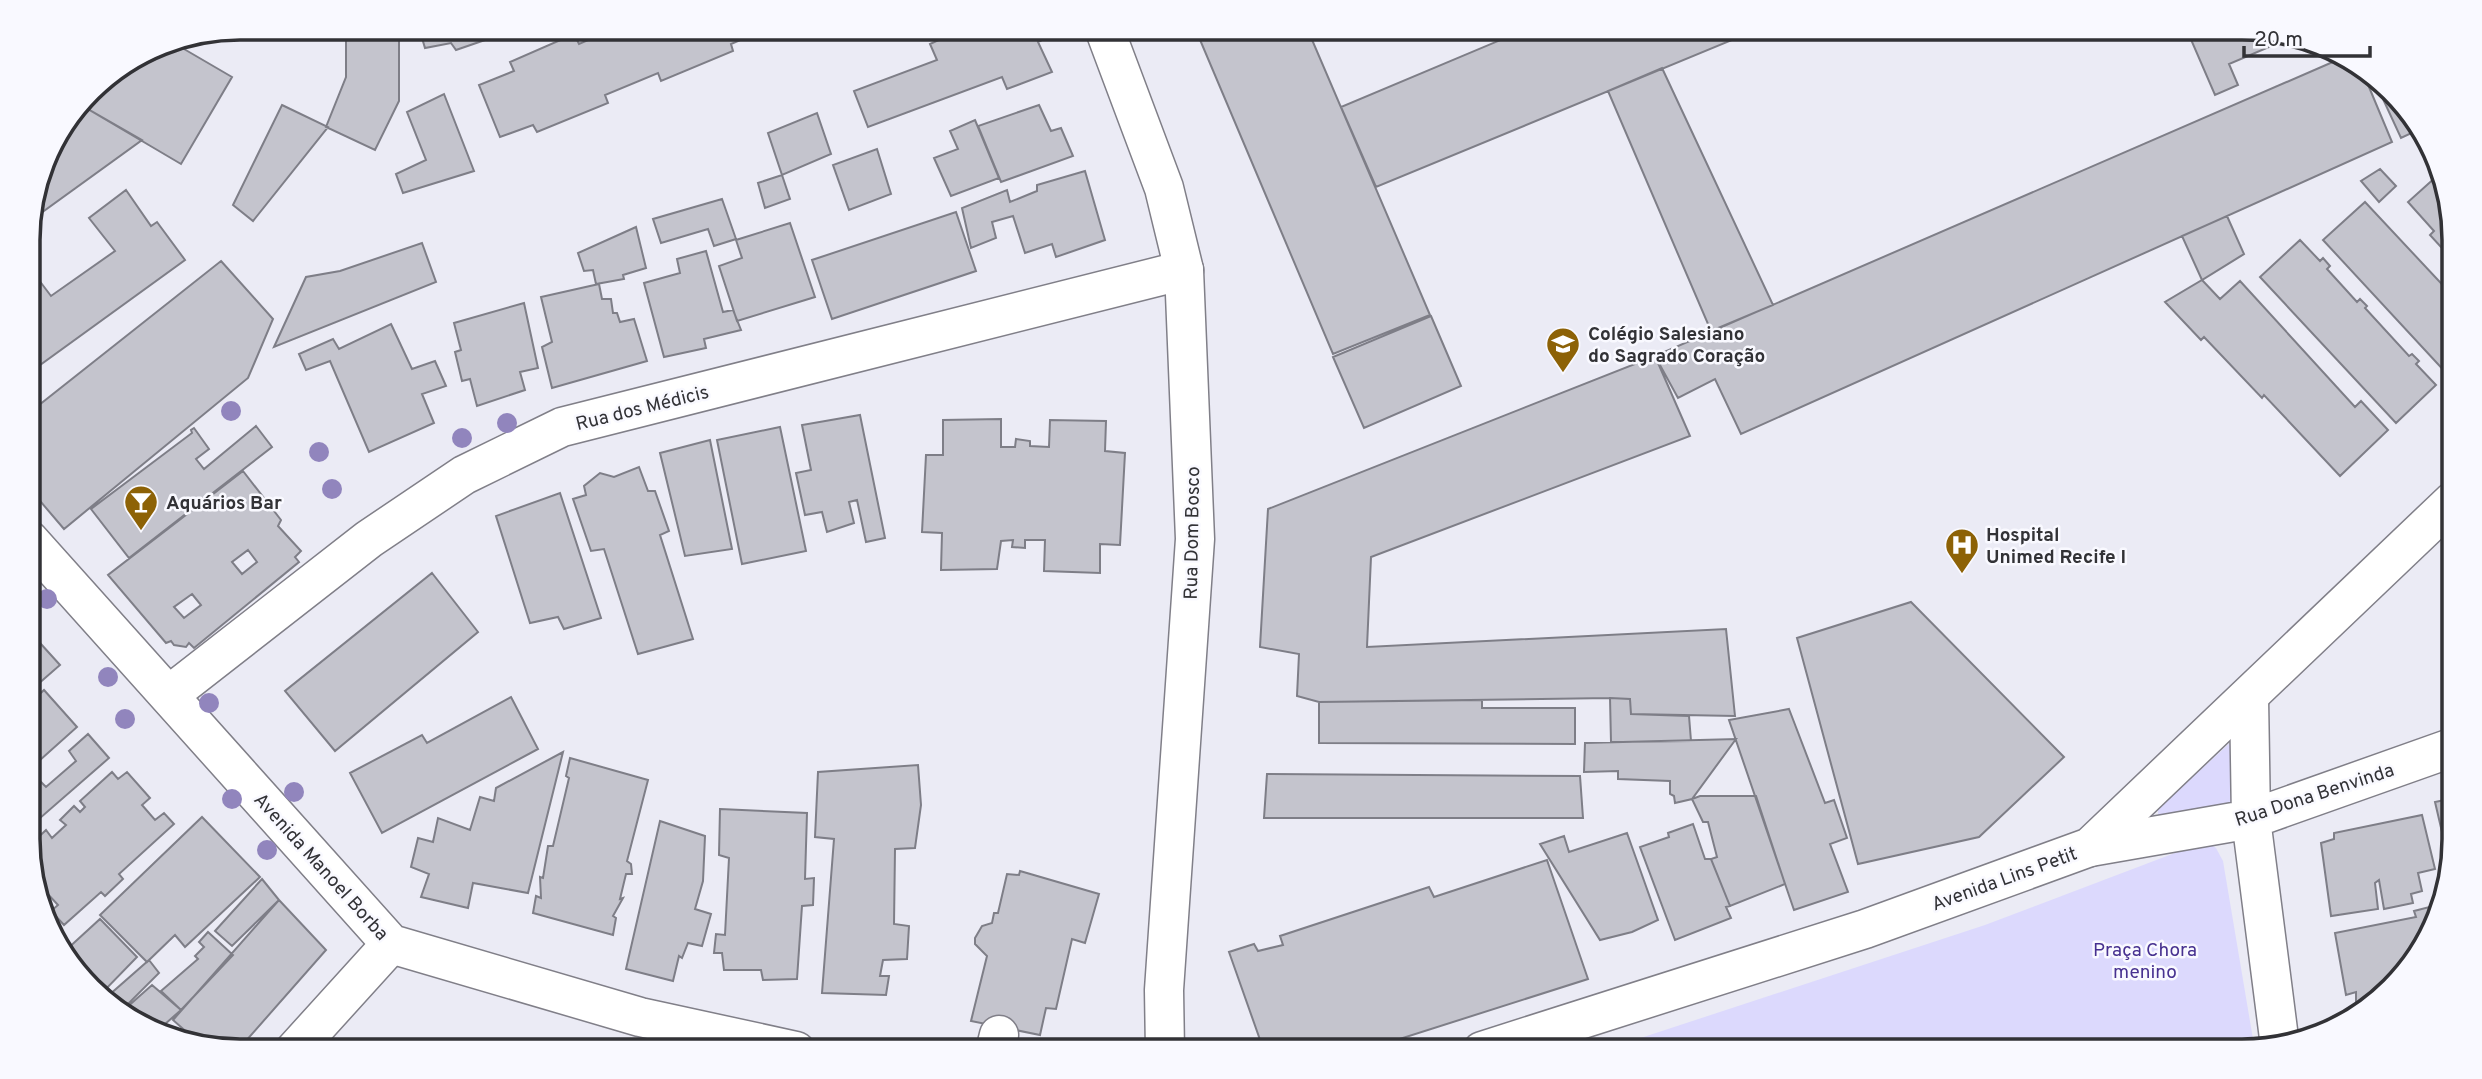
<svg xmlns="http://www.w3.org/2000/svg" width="2482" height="1079" font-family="Overpass,sans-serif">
<rect width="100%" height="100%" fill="#ebebf5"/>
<path fill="#dcd9fd" d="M2231 742 2245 796 2226 808 2178 811 2173 817H2158V809Z
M2210 844 2216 848 2223 861 2255 1051H1601L1985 925 2188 848Z"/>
<path fill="#c4c4cd" stroke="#7e7e87" stroke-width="2" fill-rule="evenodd" d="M346 28H399V101L375 150 326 127 346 77Z
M419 28H516L517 29 456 50 451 43 425 48Z
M616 28 763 30 731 44 733 51 661 81 658 73 605 95 608 103 537 132 533 125 500 137 479 85 514 71 510 62 574 34 579 44Z
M937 28H1039L1044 39 1038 42 1052 72 1007 89 1002 77 868 127 854 91 937 60 930 44 941 39Z
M1195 28H1307L1430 315 1333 354Z
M1529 28H1748L1749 33 1376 187 1341 107Z
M2186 28H2242L2290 38 2229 64 2238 85 2215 95Z
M172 42 232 77 181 164 81 105 100 81 159 44Z
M2342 58 2364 75 2392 142 1741 434 1715 379 1678 398 1655 356Z
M1662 68 1773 305 1711 331 1608 91Z
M2377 86 2410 111 2418 130 2401 138Z
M444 94 474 171 403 193 396 174 426 160 407 112Z
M81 105 142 140 30 221 50 146Z
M282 105 328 127 253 221 233 205Z
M1039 105 1051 131 1061 128 1073 156 1001 182 978 126Z
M817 113 831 154 782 175 768 133Z
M975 120 999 178 951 196 934 158 958 149 950 131Z
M877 149 891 194 849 210 833 165Z
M2380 169 2396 186 2379 202 2361 181Z
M1085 171 1105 240 1056 257 1052 244 1025 253 1013 216 992 222 996 238 971 248 962 208 1007 190 1010 202 1037 191V185Z
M782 175 790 199 765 208 758 183Z
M2437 176 2452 213V259L2430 235 2434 231 2408 202Z
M126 190 151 226 157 222 185 260 29 373V267L51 296 115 251 89 218Z
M722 199 736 239 714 246 708 229 661 243 653 219Z
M2365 202 2452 295 2453 372 2449 376 2323 240Z
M956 212 976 271 832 319 812 260Z
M2227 216 2244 254 2202 280 2182 236Z
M790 223 815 297 737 321 719 266 742 258 736 240Z
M636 227 646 268 623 275 624 279 596 284 593 270 584 271 578 253Z
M2300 240 2320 261 2323 258 2330 266 2327 269 2357 302 2360 299 2367 306 2365 308 2409 356 2412 354 2419 361 2416 364 2436 385 2396 423 2260 277Z
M422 243 436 282 274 347 306 277 340 271Z
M706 251 723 312 733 310 741 330 704 339 706 348 664 357 644 283 680 273 677 259Z
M221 261 273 319 248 378 64 529 29 488V413Z
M2202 280 2220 299 2240 281 2355 407 2361 401 2388 430 2340 476 2264 395 2262 398 2204 337 2201 340 2165 302Z
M599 284 602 299H611L613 313H617L620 322 634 319 647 361 552 388 542 347 552 342 541 297Z
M524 303 538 368 520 372 525 390 477 406 470 379 462 381 455 352 461 350 454 323Z
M1431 316 1461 386 1364 428 1333 357Z
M391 324 412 369 435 361 446 386 422 394 434 423 369 452 330 361 306 370 299 354 333 339 339 349Z
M1655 356 1690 436 1371 557 1367 647 1726 629 1735 716 1631 714 1630 699 1610 698 1319 702 1297 696 1299 654 1260 647 1268 509Z
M860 415 885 538 866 542 857 500 849 502 854 523 827 532 822 512 805 515 796 473 811 470 802 425Z
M1001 419V447H1015L1016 439 1030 441V446L1049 447 1050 420 1106 421 1105 451 1125 453 1120 545 1100 544V573L1044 571 1045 540H1025V548L1012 547 1013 540 1001 541 997 569 941 570 942 533 922 532 926 455H943V420Z
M256 426 272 447 129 558 91 509 192 433 191 430 194 428 209 449 196 459 204 469Z
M780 427 806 551 742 564 717 440Z
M710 440 732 549 685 556 660 453Z
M639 467 648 491H655L669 531 660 535 693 639 638 654 604 549 591 551 573 499 586 495 584 486 600 473 614 477Z
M243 471 281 520 278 526 301 551 295 557 299 562 194 648 189 643 186 647 174 645 171 641 166 643 108 575ZM248 550 257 562 242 574 232 562ZM192 594 201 605 184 618 174 607Z
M560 493 601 618 564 629 558 617 530 623 496 516Z
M432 573 478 632 335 751 285 691Z
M1911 602 2064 757 1979 837 1858 864 1797 638Z
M31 633 60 665 29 692V635Z
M44 690 77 727 30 769V703Z
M511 697 538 749 382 833 350 773 422 735 427 743Z
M1610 698 1630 699 1631 714 1689 716 1691 741 1611 742Z
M1482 700V708H1575V744L1319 743V702Z
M1789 709 1825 803 1834 800 1847 838 1830 844 1848 892 1794 910 1729 720Z
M88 734 109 758 39 819 32 812 30 814V790L40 781 46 787 76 761 69 751Z
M1736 739 1692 799 1675 803 1674 796 1670 794V781L1618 779V771L1584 772 1585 743Z
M563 752 528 893 473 883 468 908 421 897 429 874 411 867 418 838 433 842 438 818 470 830 480 797 494 801 496 788Z
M570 758 648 780 627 861 631 864 632 874H626L620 899 623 898 613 916 616 918 613 935 533 913 536 896 541 898 540 877 543 878 548 846H553L569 778 566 776Z
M918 765 921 805 915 848 895 849 894 924 909 926 907 959 883 960 880 976H889L886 995 822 993 834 839 815 837 818 772Z
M112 772 118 779 127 772 150 798 142 805 155 820 164 813 174 824 119 874 123 879 105 896 101 892 64 925 51 911 58 905 44 890 41 893 30 867V845L46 830 52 838 66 825 60 820 74 806 80 812 85 807 80 801Z
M1267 774 1580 776 1583 818H1264Z
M1700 796H1756L1785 884 1730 906 1711 859 1717 857 1708 822H1703L1692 799Z
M2454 798V839L2449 862 2435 802Z
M720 809 807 813 805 879 814 878 813 905 802 906 797 979 763 980 761 970H724L722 953H714L716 934 725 935 729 858 719 855Z
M2422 815 2435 869 2418 873 2422 891 2411 894 2413 903 2384 909 2379 880 2375 883 2378 909 2331 916 2321 843 2334 839V833Z
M202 817 260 877 185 947 175 935 147 962 100 915Z
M660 821 705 836 703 881 695 909 711 914 702 946 688 943 682 958 679 956 673 981 626 969Z
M1693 824 1705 859H1711L1730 906 1726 907 1731 918 1675 940 1640 847 1669 837 1668 833Z
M1627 833 1658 920 1632 932 1600 940 1540 844 1564 836 1569 852Z
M1547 860 1588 979 1362 1051H1264L1229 952 1254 944 1258 951 1283 945 1280 936 1429 887 1434 897Z
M1020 871 1099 894 1085 943 1072 939 1056 1009 1046 1008 1040 1035 971 1021 987 956 975 944V938L982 926 992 923 994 913H998L1007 874 1019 875Z
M262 879 279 900 232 946 215 931Z
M279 900 326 950 237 1051 199 1043 173 1020Z
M2441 904 2438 920 2371 1007 2364 1011 2356 1002V992L2346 995 2335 933 2416 917 2414 911Z
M100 919 137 957 103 992 72 968 65 951Z
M208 932 233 955 181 1010 161 991 198 959 195 956 204 947 199 942Z
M149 960 159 973 124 1008 108 996Z
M152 985 181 1010 156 1032 125 1009Z"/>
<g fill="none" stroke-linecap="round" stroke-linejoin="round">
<g stroke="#807f88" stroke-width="41">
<path id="minor" d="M169 695 369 539 464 475 562 427 1184 270
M2249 698 2251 819 2280 1046
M2090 847 2251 819 2454 747
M294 1051 391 944
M995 1051 999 1035"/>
</g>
<g stroke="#807f88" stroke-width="41">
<path id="major" d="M1104 28 1164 188 1184 270 1195 539 1164 990 1165 1051
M29 540 391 944 640 1017 796 1051
M1482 1051 1865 929 2090 847 2453 501"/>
</g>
<use href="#minor" stroke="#fff" stroke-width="38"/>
<use href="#major" stroke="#fff" stroke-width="38"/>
</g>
<g fill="#9185bd">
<circle cx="231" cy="411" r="10"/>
<circle cx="507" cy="423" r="10"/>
<circle cx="462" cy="438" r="10"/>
<circle cx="319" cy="452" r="10"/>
<circle cx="332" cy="489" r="10"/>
<circle cx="47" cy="599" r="10"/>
<circle cx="108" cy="677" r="10"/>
<circle cx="209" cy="703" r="10"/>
<circle cx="125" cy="719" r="10"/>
<circle cx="294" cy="792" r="10"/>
<circle cx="232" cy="799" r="10"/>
<circle cx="267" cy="850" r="10"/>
</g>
<defs>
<g id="school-pin" transform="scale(1.75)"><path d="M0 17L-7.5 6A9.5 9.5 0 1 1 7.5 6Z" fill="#8d6206" stroke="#f9f9ff"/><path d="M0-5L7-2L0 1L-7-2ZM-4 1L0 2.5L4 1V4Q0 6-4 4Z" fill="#fff"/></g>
<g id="bar-pin" transform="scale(1.75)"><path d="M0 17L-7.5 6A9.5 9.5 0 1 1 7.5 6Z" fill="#8d6206" stroke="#f9f9ff"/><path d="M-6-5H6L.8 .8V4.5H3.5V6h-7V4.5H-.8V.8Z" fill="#fff"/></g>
<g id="hospital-pin" transform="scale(1.75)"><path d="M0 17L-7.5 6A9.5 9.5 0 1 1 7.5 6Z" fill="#8d6206" stroke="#f9f9ff"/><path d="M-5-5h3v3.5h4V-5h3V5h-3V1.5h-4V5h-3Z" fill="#fff"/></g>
</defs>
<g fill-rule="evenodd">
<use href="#school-pin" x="1563" y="344"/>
<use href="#bar-pin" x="141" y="502"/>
<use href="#hospital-pin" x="1962" y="545"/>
</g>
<g text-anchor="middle" stroke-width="5" stroke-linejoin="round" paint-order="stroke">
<g font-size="19" font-weight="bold" fill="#323236" stroke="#f9f9ff" text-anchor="start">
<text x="1588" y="340">Colégio Salesiano<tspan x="1588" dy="22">do Sagrado Coração</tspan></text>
<text x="166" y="509">Aquários Bar</text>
<text x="1986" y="541">Hospital<tspan x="1986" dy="22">Unimed Recife I</tspan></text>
</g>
<g font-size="19" fill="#323236" stroke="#f9f9ff">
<text transform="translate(642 407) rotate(-14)" y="7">Rua dos Médicis</text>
<text transform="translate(1191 533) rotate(-89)" y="7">Rua Dom Bosco</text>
<text transform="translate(2314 794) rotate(-18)" y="7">Rua Dona Benvinda</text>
<text transform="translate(322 866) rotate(48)" y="7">Avenida Manoel Borba</text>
<text transform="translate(2004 878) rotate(-20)" y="7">Avenida Lins Petit</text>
</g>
<g font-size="19" fill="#473190" stroke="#f9f9ff">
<text x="2145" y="956">Praça Chora<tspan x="2145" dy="22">menino</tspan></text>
</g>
</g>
<path d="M0 0H2482V1079H0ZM240 40H2242A200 200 0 0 1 2442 240V839A200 200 0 0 1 2242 1039H240A200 200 0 0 1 40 839V240A200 200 0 0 1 240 40Z" fill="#f9f9ff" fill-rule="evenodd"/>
<path fill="none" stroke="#323236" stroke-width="3.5" d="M240 40H2242A200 200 0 0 1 2442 240V839A200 200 0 0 1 2242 1039H240A200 200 0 0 1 40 839V240A200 200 0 0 1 240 40Z"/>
<path d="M2244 46v10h126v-10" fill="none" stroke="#323236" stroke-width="3.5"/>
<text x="2254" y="46" font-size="21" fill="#323236" stroke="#f9f9ff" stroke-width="5" paint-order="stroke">20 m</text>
</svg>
